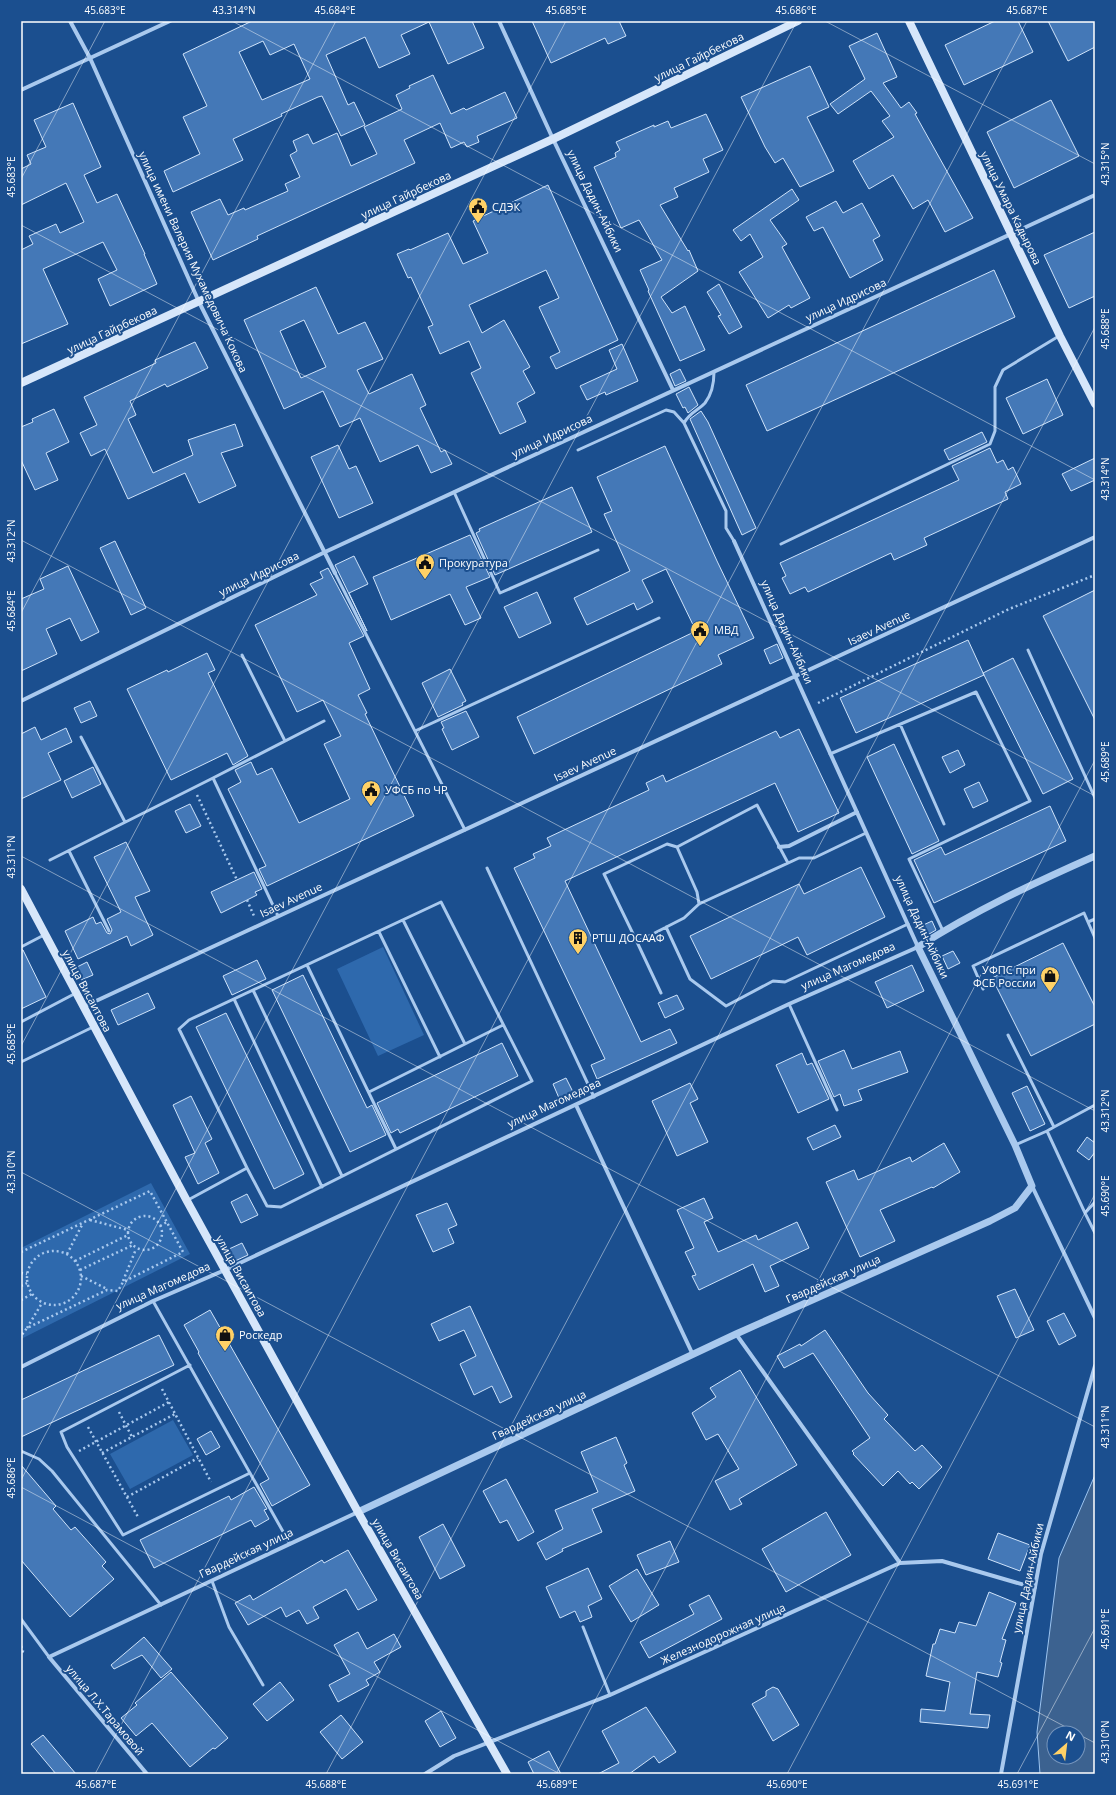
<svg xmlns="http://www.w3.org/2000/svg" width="1116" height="1795" font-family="'Open Sans',sans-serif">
<rect width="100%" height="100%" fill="#1b4f8f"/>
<path fill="#2e69ad" d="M383 947 424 1035 378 1056 337 969Z
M151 1183 190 1254 21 1339V1248Z
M173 1420 193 1455 130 1489 110 1454Z"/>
<path fill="#3c6290" stroke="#9cc4f0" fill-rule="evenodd" d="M1095 1475V1774H1040L1037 1732 1059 1558ZM1054 1733H1078V1757H1054Z"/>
<path fill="#4478b7" stroke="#cfe3fa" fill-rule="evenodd" d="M252 21H472L484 48 448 64 429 22 401 35 410 54 379 68 365 37 326 55 348 105 354 102 365 125 341 136 322 96 318 97 281 114 282 116 233 139 243 160 173 192 164 171 200 154 183 117 207 106 183 54ZM263 41 270 55 294 44 310 79 262 100 239 52Z
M532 21H619L626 36 608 44 605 38 551 63Z
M995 21H1018L1033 52 964 85 945 45Z
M1048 21H1095V47L1068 61Z
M877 33 897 77 883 83 901 108 909 102 917 113 915 114 973 218 945 232 928 200 913 209 893 175 869 189 853 161 894 137 882 121 890 116 871 91 838 114 830 104 865 79 849 46Z
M810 66 829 107 807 117 834 171 800 187 783 158 775 163 765 147 741 97Z
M433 75 451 114 464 108 466 110 505 92 517 118 477 136 479 142 467 147 464 142 451 148 440 123 404 140 415 163 257 236 258 239 213 260 191 212 220 199 228 215 244 208 245 210 288 191 285 184 300 177 290 155 297 151 293 141 308 134 313 144 337 133 351 166 377 154 364 127 402 109 396 95 410 88 409 86Z
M1051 100 1079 156 1014 188 987 132Z
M73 103 101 167 84 175 97 203 117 194 145 254H144L157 284 110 306 98 279 117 270 103 242 43 269 68 324 21 344V250L33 244 29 236 56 224 60 233 84 222 66 183 21 205V169L31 164 27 155 46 147 34 120Z
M706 114 723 150 703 159 709 172 674 188 678 197 660 205 688 251 689 250 698 271 661 297 672 313 685 306 705 350 680 361 648 291 649 290 640 270 662 260 639 220 621 228 594 167 616 157 615 153 620 150 616 142 654 125V127L668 121 671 128Z
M548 185 618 340 556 369 550 357 560 352 539 307 559 298 546 270 469 305 482 333 504 320 530 367 523 371 535 393 517 403 526 422 500 434 471 373 481 368 469 341 440 354 428 327 433 325 411 277 408 278 397 254 409 249 410 250 448 233 463 264 488 253 473 221Z
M792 189 799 200 770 220 787 244 782 247 810 298 791 308 789 305 768 318 739 272 763 257 750 234 741 241 733 230Z
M836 201 843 213 862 203 880 236 873 240 883 260 850 278 823 227 814 231 806 217Z
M1095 232V296L1069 308 1044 255Z
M994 270 1015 317 767 431 746 385Z
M719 284 742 327 729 334 718 316 721 315 707 292Z
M316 287 338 334 365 322 383 359 357 370 369 394 412 374 426 405 420 408 441 452 445 450 452 464 431 473 418 445 380 462 360 418 340 427 323 391 284 409 244 320ZM304 320 326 367 301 378 280 331Z
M195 342 208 368 167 387 165 384 130 401 136 415 128 419 153 473 193 455 188 440 235 424 243 446 221 453 236 486 199 503 185 473 128 499 105 449 91 456 80 433 97 425 84 397 156 363 155 360Z
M622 344 638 381 606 395 605 392 587 400 580 386 617 369 609 350Z
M680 369 686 381 675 386 670 374Z
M1047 379 1063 415 1023 434 1006 398Z
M689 387 698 405 688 413 685 407 683 408 676 394Z
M54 409 69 442 46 453 58 480 35 490 21 460V427L33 422 32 419Z
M701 411 708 422 756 528 742 535 690 419Z
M982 432 987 442 949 460 944 450Z
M338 445 349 469 356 466 373 503 339 518 311 457Z
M665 446 717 561 754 638 718 655 722 664 534 754 517 717 696 631 666 569 642 580 653 602 637 610 634 603 587 625 574 598 630 571 604 514 612 511 597 477Z
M990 448 997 463 1003 460 1008 470 1013 467 1021 484 1005 492 1008 499 924 538 927 545 894 560 891 553 808 592 805 587 790 594 782 578 786 576 780 563 959 480 952 466Z
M1095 458V480L1071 491 1062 474Z
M572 487 592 532 495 575 476 533 480 531 479 529Z
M470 535 490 577 466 587 481 618 465 625 450 594 391 620 373 577Z
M115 541 146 608 131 615 100 548Z
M354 556 368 584 349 593 367 631 335 565Z
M68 566 99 632 81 641 70 618 46 629 57 654 21 671V599L44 589 40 579Z
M328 568 364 636 349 643 370 689 358 695 367 713 365 714 414 816 267 886 259 869 266 866 228 789 241 782 235 770 251 762 257 775 272 768 299 823 350 799 324 744 341 736 323 700 297 712 255 625 317 595 310 584 323 578 320 572Z
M1095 590V720L1043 616Z
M537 592 551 623 519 638 504 607Z
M968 640 984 675 856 733 840 698Z
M777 644 783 658 770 664 764 650Z
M207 653 215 670 208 673 248 756 233 765 227 753 171 780 127 689 167 670 168 672Z
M1013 658 1073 779 1043 794 983 673Z
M450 669 466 701 462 703 463 705 438 717 422 683Z
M90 701 97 716 81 723 74 708Z
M466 711 479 737 452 750 442 729 444 728 441 722Z
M35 727 41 740 66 728 72 742 48 753 61 780 21 799V734Z
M799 729 839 813 798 832 775 783 565 881 641 1042 670 1029 677 1043 597 1079 591 1065 605 1059 514 868 535 858 533 854 551 846 547 838 649 790 646 783 663 775 666 782 776 731 780 738Z
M894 744 939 841 912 854 867 757Z
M958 750 965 765 950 773 942 757Z
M93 767 101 784 72 798 64 781Z
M979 782 988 801 973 808 964 789Z
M190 804 201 826 186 833 175 811Z
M1050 806 1066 841 934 903 914 860 941 847 945 855Z
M126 842 150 891 135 897 153 935 131 946 127 936 78 959 65 931 93 917 96 924 101 922 107 933 110 934 112 930 107 919 121 912 94 857Z
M861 867 885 917 807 955 798 937 711 979 690 936 799 884 804 894Z
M254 872 262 889 255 892 257 895 221 913 211 892Z
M932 921 936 930 924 937 919 927Z
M1063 943 1095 1007V1024L1031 1056 992 978Z
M21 950H23L46 997 21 1009Z
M953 951 960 963 948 969 942 956Z
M257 960 266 979 232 995 223 976Z
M87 962 93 975 81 980 75 968Z
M912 965 924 991 887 1008 875 982Z
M303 975 367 1108 372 1105 386 1135 350 1152 272 990Z
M148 993 155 1008 118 1025 111 1010Z
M677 995 684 1009 665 1018 658 1003Z
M226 1013 304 1174 274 1189 196 1027Z
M502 1043 518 1076 400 1133 398 1129 391 1133 377 1103Z
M844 1050 852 1069 900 1051 908 1072 858 1090 862 1100 844 1106 840 1094 834 1097 818 1061Z
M802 1053 807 1065 812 1063 829 1099 798 1113 776 1065Z
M566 1078 573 1092 559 1098 553 1084Z
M690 1083 698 1099 690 1103 708 1142 677 1156 652 1101Z
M1027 1086 1045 1124 1030 1131 1012 1093Z
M191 1096 212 1139 205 1143 219 1173 198 1184 185 1157 195 1153 173 1105Z
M835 1125 841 1137 813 1150 807 1138Z
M1087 1137 1095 1143V1152L1089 1160 1077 1151Z
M944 1143 960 1172 933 1188 932 1187 880 1210 895 1241 860 1257 826 1182 854 1170 858 1180 910 1157 912 1162Z
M247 1194 258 1215 241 1223 231 1202Z
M704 1198 713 1218 704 1222 718 1252 756 1235 758 1240 797 1222 809 1248 770 1266 779 1286 765 1292 753 1264 699 1290 692 1276 696 1275 685 1252 694 1248 677 1210Z
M447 1203 457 1225 448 1229 454 1243 433 1252 416 1215Z
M242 1243 248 1255 235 1261 229 1249Z
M1015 1289 1034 1330 1016 1338 997 1296Z
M470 1306 512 1397 500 1403 492 1386 474 1395 460 1364 476 1356 464 1330 439 1341 431 1324Z
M210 1310 310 1485 272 1506 260 1484 269 1479 198 1353 199 1352 184 1325Z
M1064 1313 1076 1336 1059 1345 1047 1321Z
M825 1330 868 1393 888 1415 884 1419 915 1451 922 1445 942 1467 919 1489 912 1482 910 1484 898 1471 883 1486 853 1454 854 1453 852 1451 870 1438 813 1353 784 1368 777 1356 800 1344 801 1346Z
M159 1335 174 1365 21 1437V1400Z
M740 1370 797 1465 739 1499 742 1504 730 1510 715 1481 739 1469 718 1434 706 1440 692 1413 716 1397 710 1388Z
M211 1431 220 1447 206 1455 197 1439Z
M616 1437 627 1463 624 1465 635 1491 592 1509 602 1532 562 1549 563 1551 546 1560 537 1543 563 1529 555 1510 598 1492 581 1452Z
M21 1465 56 1506 53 1509 71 1530 75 1527 106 1562 102 1566 114 1579 70 1617 21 1560Z
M506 1479 534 1532 518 1541 507 1520 500 1523 483 1491Z
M254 1487 267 1509 264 1510 269 1519 255 1527 251 1520 154 1568 140 1540 229 1496 231 1500Z
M826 1512 851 1555 786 1592 762 1549Z
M443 1524 465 1566 440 1579 419 1537Z
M998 1533 1030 1545 1020 1571 988 1559Z
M670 1541 679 1562 646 1575 637 1555Z
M348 1550 377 1600 358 1610 346 1589 313 1607 319 1618 307 1624 299 1610 286 1617 281 1607 248 1625 235 1603 250 1595 253 1600 322 1560 324 1563Z
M588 1568 602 1599 588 1606 592 1617 580 1622 575 1611 560 1618 546 1587Z
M637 1569 659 1605 631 1622 609 1586Z
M989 1592 1016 1603 1002 1639 1006 1640 1000 1662 1002 1663 998 1677 977 1672 970 1714 990 1715 988 1728 920 1722 921 1709 945 1711 950 1682 926 1676 933 1644H935L940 1629 955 1633 959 1622 976 1626Z
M709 1595 722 1619 649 1658 640 1642 694 1614 689 1605Z
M358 1632 367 1649 394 1634 401 1647 374 1662 380 1672 366 1680 369 1685 338 1702 329 1685 350 1674 334 1645Z
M144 1637 172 1669 161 1678 142 1655 114 1669 111 1665Z
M171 1672 228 1738 215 1749 213 1748 190 1767 152 1723 136 1736 121 1718 137 1705 135 1703Z
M280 1682 294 1700 267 1721 253 1704Z
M773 1687 778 1689 799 1725 773 1741 752 1704 766 1696V1691Z
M646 1707 676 1752 659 1763 654 1756 629 1774H598L619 1763 602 1731Z
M441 1711 456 1738 440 1747 425 1721Z
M341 1715 363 1742 342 1759 320 1732Z
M43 1735 76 1774H56L31 1744Z
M549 1751 561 1774H534L528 1762Z"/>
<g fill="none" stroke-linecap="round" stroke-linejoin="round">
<path stroke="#a9c9ee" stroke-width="2.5" stroke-dasharray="2 3" stroke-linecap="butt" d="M818 703 1009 609 1095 575
M197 795 237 880
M247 900 254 916
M128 1233a17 17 0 1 1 34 0a17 17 0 1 1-34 0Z
M90 1220 128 1230
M160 1226 167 1222
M27 1278a27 27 0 1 1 54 0a27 27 0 1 1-54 0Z
M21 1252 150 1191 183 1252 123 1282 118 1291 107 1290 27 1328 21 1336
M67 1254 83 1223
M75 1261 128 1235
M80 1270 133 1245
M21 1273 27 1274
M81 1276 107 1289
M123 1281 136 1249
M21 1286 27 1283
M21 1300 32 1294
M27 1328 42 1303
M162 1389 211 1482
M119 1412 132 1437
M88 1427 138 1517
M79 1451 169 1402
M102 1453 175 1414
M127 1497 198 1458
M21 1646 23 1651 21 1654"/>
<path stroke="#a9c9ee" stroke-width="3" d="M714 372C714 382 712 394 705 403 698 411 691 411 684 423L726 511V528L734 541
M578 450 666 410 674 412 684 423
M454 492 500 593 598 550
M781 544 990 444 995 431V387L1003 370 1059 336
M335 573 465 830
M1028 650 1095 798
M242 655 285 741
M900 724 944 824
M415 731 659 618
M81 737 125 822
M830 754 976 692 1030 801 909 859 943 931
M213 778 324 721
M677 847 667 844 604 874 637 942 684 918 699 904 799 858H814L866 833
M69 851 109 931
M50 860 213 778 278 916
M487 868 594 1097
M699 904 697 892 677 847 757 805 788 863
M403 920 465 1044
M1088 922 1095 919
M666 927 690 979 726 1006 773 981 785 982 908 924
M379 932 440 1057
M637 942 661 993
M21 947 44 935
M307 965 396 1149
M983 989 973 966 1084 913 1095 938
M253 990 342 1176
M234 999 322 1187
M789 1004 837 1110
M21 1022 76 993
M1008 1035 1054 1127 1047 1131
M21 1062 93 1027
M369 1092 503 1025
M1054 1127 1095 1105
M1015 1145 1047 1131 1085 1213 1095 1202
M188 1200 247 1168 179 1029 189 1020 441 902 532 1081 281 1207 267 1206 247 1168
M1085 1213 1095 1233
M153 1301 290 1544
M190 1365 61 1432 67 1447 123 1535 250 1473
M21 1451 39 1459 52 1471 161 1605
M212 1581 229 1627 263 1685
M21 1619 49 1657
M583 1627 610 1695"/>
<path stroke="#a9c9ee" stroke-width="4" d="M70 21 90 58 199 302 335 573
M499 21 553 139 673 390
M21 90 170 21
M21 701 325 552 1095 195
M779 847 789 846 857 812
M83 1007 1095 537
M576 1105 693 1355
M1032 1186 1095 1318
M736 1334 900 1563
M21 1367 153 1301 225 1270 789 1004 918 947 734 541
M147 1774 49 1657 358 1512
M425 1774 454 1756 610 1695 900 1563 942 1561 1035 1588
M1001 1774 1041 1554 1095 1366"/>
<path stroke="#a9c9ee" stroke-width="7" d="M358 1512 736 1334 990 1221 1015 1208 1032 1186 1015 1145 918 947C974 911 1034 883 1095 856"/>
<path stroke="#d6e6fa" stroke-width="8" d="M909 21 1060 336 1095 404
M21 383 553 139 798 21
M21 889 187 1201 358 1512 507 1774"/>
</g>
<path fill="none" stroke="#fff" stroke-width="1" stroke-opacity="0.45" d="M232 21 1095 480M825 21 1095 164M21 179 105 21M21 225 1095 796M21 540 1095 1111M21 613 336 21M21 856 1095 1427M21 1046 566 21M21 1172 1077 1733M21 1480 797 21M21 1487 560 1774M1078 1734 1095 1743M95 1774 1027 21M326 1774 1095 327M556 1774 1095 760M787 1774 1095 1194M1017 1774 1095 1628"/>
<defs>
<g id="civic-pin" transform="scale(1)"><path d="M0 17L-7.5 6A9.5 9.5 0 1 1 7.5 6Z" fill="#ffd166" stroke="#1b4f8f"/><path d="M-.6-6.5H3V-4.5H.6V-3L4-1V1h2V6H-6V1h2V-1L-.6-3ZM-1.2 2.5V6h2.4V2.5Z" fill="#111"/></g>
<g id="building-pin" transform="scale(1)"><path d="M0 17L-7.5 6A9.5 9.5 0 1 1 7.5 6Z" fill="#ffd166" stroke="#1b4f8f"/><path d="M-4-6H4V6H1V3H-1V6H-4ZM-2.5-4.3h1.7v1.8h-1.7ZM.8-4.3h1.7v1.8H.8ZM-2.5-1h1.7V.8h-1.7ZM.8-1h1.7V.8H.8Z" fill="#111"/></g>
<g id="shop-pin" transform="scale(1)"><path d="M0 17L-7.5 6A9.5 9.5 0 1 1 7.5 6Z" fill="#ffd166" stroke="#1b4f8f"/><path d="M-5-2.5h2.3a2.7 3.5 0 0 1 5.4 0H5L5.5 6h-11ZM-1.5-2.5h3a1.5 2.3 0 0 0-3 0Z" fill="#111"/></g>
</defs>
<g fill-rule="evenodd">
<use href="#civic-pin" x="478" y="207"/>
<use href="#civic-pin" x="425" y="563"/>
<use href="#civic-pin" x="700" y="630"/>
<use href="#civic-pin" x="371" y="790"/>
<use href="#building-pin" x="578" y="938"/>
<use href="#shop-pin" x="1050" y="976"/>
<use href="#shop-pin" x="225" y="1335"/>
</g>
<g text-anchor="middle" stroke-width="4" stroke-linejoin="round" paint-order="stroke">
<g font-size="11" fill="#fff" stroke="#1b4f8f">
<text transform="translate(699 57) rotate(-26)" y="4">улица Гайрбекова</text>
<text transform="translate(406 195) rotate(-25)" y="4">улица Гайрбекова</text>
<text transform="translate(595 201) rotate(64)" y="4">улица Дадин-Айбики</text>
<text transform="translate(1011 208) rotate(64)" y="4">улица Умара Кадырова</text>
<text transform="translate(193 262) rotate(65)" y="4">улица имени Валерия Мухамедовича Кокова</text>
<text transform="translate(846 300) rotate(-25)" y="4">улица Идрисова</text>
<text transform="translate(112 330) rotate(-25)" y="4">улица Гайрбекова</text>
<text transform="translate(552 436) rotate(-25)" y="4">улица Идрисова</text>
<text transform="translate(259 574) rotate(-26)" y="4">улица Идрисова</text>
<text transform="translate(879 628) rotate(-25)" y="4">Isaev Avenue</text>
<text transform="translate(787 632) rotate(66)" y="4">улица Дадин-Айбики</text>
<text transform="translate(585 764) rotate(-25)" y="4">Isaev Avenue</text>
<text transform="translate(291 900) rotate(-25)" y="4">Isaev Avenue</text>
<text transform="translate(922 927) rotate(65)" y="4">улица Дадин-Айбики</text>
<text transform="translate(848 966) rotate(-24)" y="4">улица Магомедова</text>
<text transform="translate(87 991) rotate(62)" y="4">улица Висаитова</text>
<text transform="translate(554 1103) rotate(-25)" y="4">улица Магомедова</text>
<text transform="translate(241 1276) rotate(61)" y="4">улица Висаитова</text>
<text transform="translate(833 1279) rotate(-24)" y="4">Гвардейская улица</text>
<text transform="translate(163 1286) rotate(-24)" y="4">улица Магомедова</text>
<text transform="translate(539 1415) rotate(-25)" y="4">Гвардейская улица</text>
<text transform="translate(246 1553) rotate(-25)" y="4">Гвардейская улица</text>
<text transform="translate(398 1559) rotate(60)" y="4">улица Висаитова</text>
<text transform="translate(1028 1578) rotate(-78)" y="4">улица Дадин-Айбики</text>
<text transform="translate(723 1634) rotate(-24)" y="4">Железнодорожная улица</text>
<text transform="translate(105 1710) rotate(50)" y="4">улица Л.Х.Тарамовой</text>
</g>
<g font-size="11" fill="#fff" stroke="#1b4f8f" text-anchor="start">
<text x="492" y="211">СДЭК</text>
<text x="439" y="567">Прокуратура</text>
<text x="714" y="634">МВД</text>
<text x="385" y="794">УФСБ по ЧР</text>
<text x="592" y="942">РТШ ДОСААФ</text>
<text x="1036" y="974" text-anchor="end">УФПС при<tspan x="1036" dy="13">ФСБ России</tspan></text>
<text x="239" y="1339">Роскедр</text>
</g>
</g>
<rect width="1116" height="1795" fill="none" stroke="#1b4f8f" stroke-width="44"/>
<g transform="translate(1066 1745) rotate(28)"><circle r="19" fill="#1b4f8f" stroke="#7695bc"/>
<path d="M0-3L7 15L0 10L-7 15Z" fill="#ffd166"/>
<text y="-6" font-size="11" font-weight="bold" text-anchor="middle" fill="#ffffff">N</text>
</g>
<rect x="22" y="22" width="1072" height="1751" fill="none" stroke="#fff" stroke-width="1.5"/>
<g font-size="10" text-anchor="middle" fill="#fff">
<text x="105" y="14">45.683°E</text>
<text x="234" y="14">43.314°N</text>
<text x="335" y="14">45.684°E</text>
<text x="566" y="14">45.685°E</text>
<text x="796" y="14">45.686°E</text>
<text x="1027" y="14">45.687°E</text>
<text transform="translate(1105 164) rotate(-90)" y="4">43.315°N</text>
<text transform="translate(11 177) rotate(-90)" y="4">45.683°E</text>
<text transform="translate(1105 329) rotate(-90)" y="4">45.688°E</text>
<text transform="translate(1105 479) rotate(-90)" y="4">43.314°N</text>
<text transform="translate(11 541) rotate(-90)" y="4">43.312°N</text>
<text transform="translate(11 611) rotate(-90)" y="4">45.684°E</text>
<text transform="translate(1105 762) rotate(-90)" y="4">45.689°E</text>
<text transform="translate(11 857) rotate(-90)" y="4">43.311°N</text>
<text transform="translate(11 1044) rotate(-90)" y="4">45.685°E</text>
<text transform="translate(1105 1111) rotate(-90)" y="4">43.312°N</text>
<text transform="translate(11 1172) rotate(-90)" y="4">43.310°N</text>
<text transform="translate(1105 1196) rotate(-90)" y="4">45.690°E</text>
<text transform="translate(1105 1427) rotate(-90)" y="4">43.311°N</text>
<text transform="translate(11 1478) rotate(-90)" y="4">45.686°E</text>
<text transform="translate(1105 1629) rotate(-90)" y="4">45.691°E</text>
<text transform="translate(1105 1742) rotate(-90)" y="4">43.310°N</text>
<text x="96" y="1788">45.687°E</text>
<text x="326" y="1788">45.688°E</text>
<text x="557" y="1788">45.689°E</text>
<text x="787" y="1788">45.690°E</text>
<text x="1018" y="1788">45.691°E</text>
</g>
</svg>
